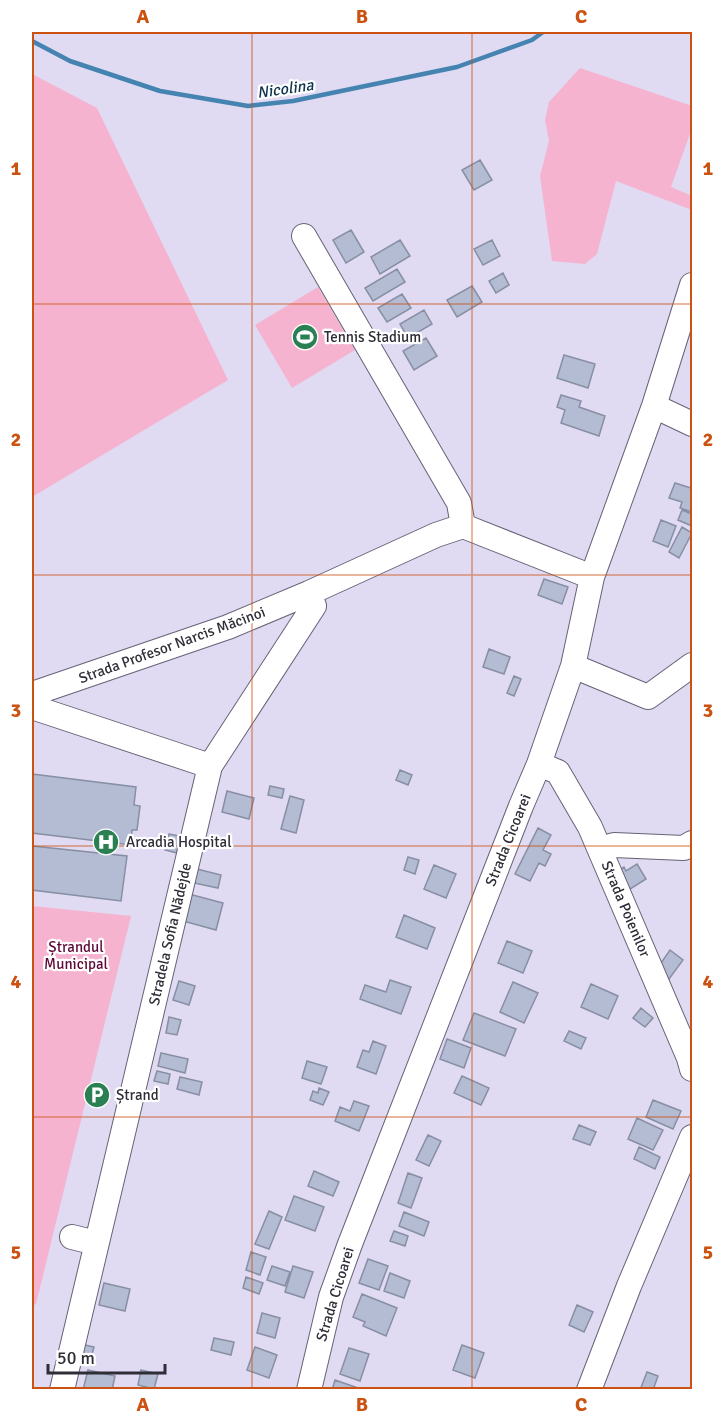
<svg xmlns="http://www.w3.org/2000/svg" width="724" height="1421" font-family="Signika,sans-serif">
<rect width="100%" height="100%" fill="#e0daf2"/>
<path fill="#f6b3cf" d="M580 68 692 106V128L671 187 692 196V210L616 181 597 254 585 264 552 261 540 176 549 141 545 120 549 102Z
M32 74 97 108 228 380 32 497Z
M318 287 355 350 292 388 255 325Z
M32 906 131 916 36 1304 32 1306Z"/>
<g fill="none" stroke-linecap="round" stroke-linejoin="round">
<path stroke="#4584b1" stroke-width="4.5" d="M32 41 70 61 160 91 248 106 293 101 457 67 532 40 543 32"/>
</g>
<path fill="#b3bcd2" stroke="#878fa4" stroke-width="1.5" d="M480 160 492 180 474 190 462 170Z
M351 230 364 252 346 263 333 240Z
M400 240 410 256 380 274 371 257Z
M492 240 500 256 483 265 474 249Z
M397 269 405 282 373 301 365 288Z
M503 273 509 285 496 293 489 281Z
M472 286 482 302 457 317 447 300Z
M402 294 411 308 387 322 378 308Z
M424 310 432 324 408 338 400 324Z
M426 338 437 356 414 370 403 351Z
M564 355 595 364 588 388 557 378Z
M561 395 581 401 579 407 605 416 599 436 561 423 565 410 557 407Z
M675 483 691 488 692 484V512L680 508 682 502 669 498Z
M682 510 692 514V526L678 520Z
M661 520 676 526 668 547 653 541Z
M682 527 692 533 679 558 669 552Z
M544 579 568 587 562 604 538 595Z
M489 649 510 657 504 674 483 667Z
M514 676 521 679 514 696 507 693Z
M400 770 412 775 408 785 396 780Z
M32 774 136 787 134 805 140 806 137 830H132L131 845 32 833Z
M270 786 284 789 282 798 268 795Z
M227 791 254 798 249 819 222 812Z
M290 796 304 800 296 833 281 829Z
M538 828 551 835 543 850 551 854 545 866 539 863 530 881 515 874Z
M169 834 180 836 177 853 165 850Z
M32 846 127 856 121 901 32 890Z
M408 857 419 860 415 874 404 870Z
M637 864 646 879 627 891 616 872 624 867 626 871Z
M434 865 456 874 446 898 424 889Z
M197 869 221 875 218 888 194 883Z
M189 894 223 903 216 930 183 921Z
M404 915 435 928 427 949 396 937Z
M507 941 532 951 523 973 498 963Z
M670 950 683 960 669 979 656 970Z
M390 980 411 987 401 1014 360 999 365 985 386 992Z
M179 981 195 986 189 1005 173 1000Z
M513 982 538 993 524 1023 500 1012Z
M591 984 618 996 608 1019 581 1007Z
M641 1008 653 1018 645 1027 633 1018Z
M474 1013 516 1029 505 1056 463 1040Z
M169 1017 181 1020 177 1035 166 1033Z
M569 1031 586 1038 581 1049 564 1041Z
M447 1039 471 1048 464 1068 440 1059Z
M373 1041 386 1046 376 1074 357 1067 363 1050 369 1052Z
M161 1053 188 1059 185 1073 158 1066Z
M307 1061 327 1067 321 1084 302 1078Z
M157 1071 170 1074 168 1084 154 1081Z
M462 1076 489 1088 481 1105 454 1093Z
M180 1077 202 1082 199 1095 177 1089Z
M319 1088 329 1092 323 1105 310 1100 313 1091 318 1093Z
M653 1100 681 1111 673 1129 646 1117Z
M354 1101 369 1106 359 1131 335 1121 340 1107 350 1111Z
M637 1118 663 1130 653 1150 628 1139Z
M579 1125 596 1132 590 1145 573 1139Z
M428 1135 441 1141 429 1166 416 1160Z
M639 1147 660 1157 655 1169 634 1159Z
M314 1171 339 1182 333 1196 308 1186Z
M408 1173 422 1178 411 1208 398 1203Z
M294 1196 324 1207 315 1231 285 1220Z
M269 1211 282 1217 269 1249 255 1244Z
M404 1212 429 1222 424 1236 399 1226Z
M394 1231 408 1236 405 1246 390 1241Z
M251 1252 266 1257 260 1275 246 1270Z
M368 1259 388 1266 379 1290 359 1283Z
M272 1266 290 1272 285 1286 267 1280Z
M293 1266 313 1272 304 1298 285 1292Z
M390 1273 410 1281 404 1298 384 1291Z
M246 1277 263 1283 259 1294 243 1288Z
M104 1283 130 1289 125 1311 99 1305Z
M362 1294 397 1308 386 1336 363 1326 365 1322 353 1317Z
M577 1305 593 1312 584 1332 569 1325Z
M262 1313 280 1318 275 1338 257 1333Z
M214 1338 234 1342 231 1355 211 1350Z
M81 1344 94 1347 90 1361 77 1357Z
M462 1345 484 1353 475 1378 453 1370Z
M255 1347 277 1355 269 1378 247 1370Z
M349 1348 369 1354 360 1381 340 1374Z
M88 1370 115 1376 112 1390H83Z
M141 1370 158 1374 154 1389 138 1385Z
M647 1372 658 1376 653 1390H640Z
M335 1380 358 1388 357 1390H332Z"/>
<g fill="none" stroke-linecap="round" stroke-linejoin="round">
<g stroke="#676277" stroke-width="26">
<path id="minor" d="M304 236 459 503 463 526
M654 406 692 424
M573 666 648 697 692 665
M33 693 35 708 210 766
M32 694 228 627 309 593 436 535 463 526 592 577
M539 764 558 772 590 827 689 1058 692 1069
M600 849 614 845 684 848 692 843
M72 1237 96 1243
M62 1390 210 766 314 606 309 593
M309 1390 331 1297 350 1244 521 806 539 764 573 666 592 577 654 406 692 285
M589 1390 629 1286 692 1137"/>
</g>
<use href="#minor" stroke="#fff" stroke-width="24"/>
</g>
<path fill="none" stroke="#cc5212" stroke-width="1.5" stroke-opacity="0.55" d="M252 32V1390M472 32V1390M32 304H692M32 575H692M32 846H692M32 1117H692"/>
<defs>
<g id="stadium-disc" transform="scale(1.35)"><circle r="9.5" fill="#2a8053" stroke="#fff"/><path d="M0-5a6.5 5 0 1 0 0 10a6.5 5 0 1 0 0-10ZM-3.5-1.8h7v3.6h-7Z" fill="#fff"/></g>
<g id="hospital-disc" transform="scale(1.35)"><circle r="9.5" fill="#2a8053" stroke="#fff"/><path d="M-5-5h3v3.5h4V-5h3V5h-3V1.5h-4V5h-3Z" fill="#fff"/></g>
<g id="parking-disc" transform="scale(1.35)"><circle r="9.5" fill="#2a8053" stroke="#fff"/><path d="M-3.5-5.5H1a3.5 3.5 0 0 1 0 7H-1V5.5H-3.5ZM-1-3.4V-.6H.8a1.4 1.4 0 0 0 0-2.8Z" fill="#fff"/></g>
</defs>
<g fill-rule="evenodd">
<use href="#stadium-disc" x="305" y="337"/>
<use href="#hospital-disc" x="106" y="842"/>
<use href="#parking-disc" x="97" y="1095"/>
</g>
<g text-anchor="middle" stroke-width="4.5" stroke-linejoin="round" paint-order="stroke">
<g font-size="15" fill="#2f2d36" stroke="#fff" text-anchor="start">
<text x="324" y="342">Tennis Stadium</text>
<text x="126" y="847">Arcadia Hospital</text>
<text x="116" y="1100">Ștrand</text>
</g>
<g font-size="15" fill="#2f2d36" stroke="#fff">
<text transform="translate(172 645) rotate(-20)" y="5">Strada Profesor Narcis Măcinoi</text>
<text transform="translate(508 840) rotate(-68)" y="5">Strada Cicoarei</text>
<text transform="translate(626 909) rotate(67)" y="5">Strada Poienilor</text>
<text transform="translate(170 934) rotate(-77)" y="5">Stradela Sofia Nădejde</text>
<text transform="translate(335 1294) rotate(-73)" y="5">Strada Cicoarei</text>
</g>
<g font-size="15" fill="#5d0839" stroke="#fff">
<text x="76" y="952">Ștrandul<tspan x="76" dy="17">Municipal</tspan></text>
</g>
<g font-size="16" font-style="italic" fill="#0c344d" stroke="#fff">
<text transform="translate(285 88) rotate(-8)" y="6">Nicolina</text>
</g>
</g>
<rect width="724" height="1421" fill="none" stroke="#ffffff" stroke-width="66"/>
<path d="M48 1364v9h117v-9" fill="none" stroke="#2f2d36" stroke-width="3"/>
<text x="57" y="1364" font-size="18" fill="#2f2d36" stroke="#ffffff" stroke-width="4.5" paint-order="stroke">50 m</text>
<rect x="33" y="33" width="658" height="1355" fill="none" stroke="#cc5212" stroke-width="2"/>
<g font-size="20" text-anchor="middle" font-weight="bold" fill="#cc5212">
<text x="143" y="23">A</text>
<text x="362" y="23">B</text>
<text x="581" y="23">C</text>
<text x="16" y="175">1</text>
<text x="708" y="175">1</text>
<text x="16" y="446">2</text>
<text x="708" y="446">2</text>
<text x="16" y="717">3</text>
<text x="708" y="717">3</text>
<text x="16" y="988">4</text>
<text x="708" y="988">4</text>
<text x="16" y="1259">5</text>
<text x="708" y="1259">5</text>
<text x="143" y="1411">A</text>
<text x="362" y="1411">B</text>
<text x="581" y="1411">C</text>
</g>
</svg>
